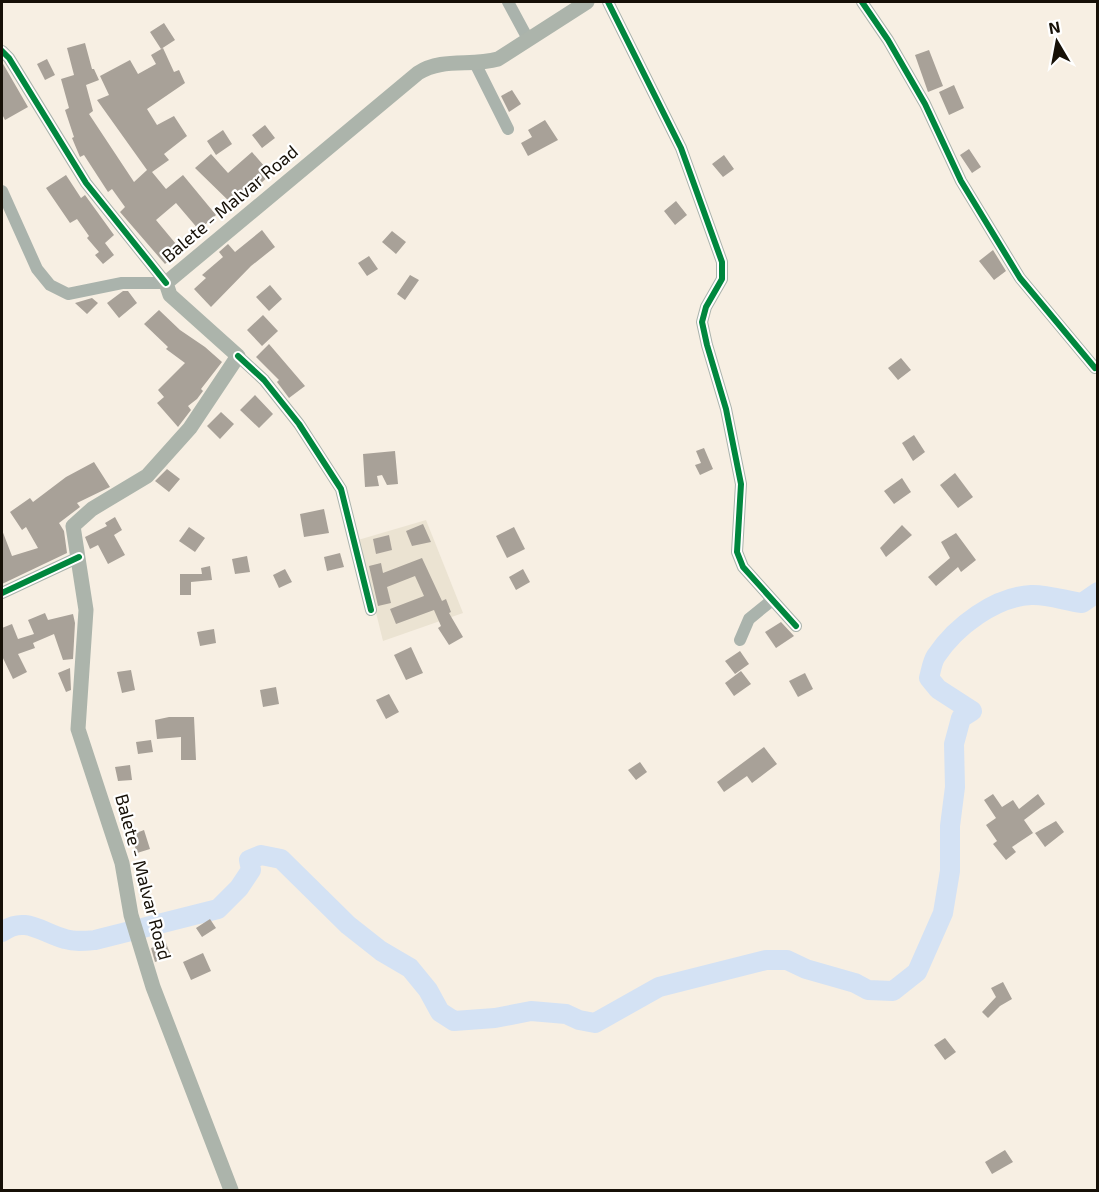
<svg xmlns="http://www.w3.org/2000/svg" width="1099" height="1192" font-family="'Exo 2',sans-serif">
<rect width="100%" height="100%" fill="#f7efe3"/>
<path fill="#ebe3d2" d="M426 520 463 613 383 641 358 540Z"/>
<g fill="none" stroke-linecap="round" stroke-linejoin="round">
<path stroke="#d4e2f4" stroke-width="20" d="M2 932C25 915 42 933 65 939 75 942 84 941 95 940L218 909 239 888 251 870 249 860 261 855 281 859 348 925 381 951 410 968 428 990 440 1012 454 1021 495 1018 531 1011 566 1014 579 1020 595 1023 659 987 766 960H787L806 969 855 983 868 990 893 991 917 972 943 913 950 871V826L955 787 954 744 961 718 972 711 938 689 929 678C931 671 932 662 936 656 956 626 995 597 1031 595 1047 594 1066 601 1082 603L1098 592"/>
</g>
<path fill="#a8a198" d="M164 23 175 40 161 49 150 32Z
M85 43 92 69H94L99 80 86 85 93 111 89 114 134 182 147 170 97 100 109 95 100 76 130 60 138 74 156 64 151 55 163 48 174 72 179 70 185 83 147 109 157 125 174 116 187 136 164 154 169 160 152 172 166 189 183 175 216 215 199 230 176 203 156 220 181 250 165 264 120 212 125 207 112 189 108 192 84 155 80 157 72 138 74 137 65 110 69 108 61 79 74 75 67 48Z
M929 50 943 86 928 92 915 55Z
M47 59 55 75 45 80 37 64Z
M2 62 28 107 5 120 2 114Z
M954 85 964 108 949 115 939 92Z
M512 90 521 104 509 112 501 96Z
M545 120 558 140 528 156 521 143 532 137 528 130Z
M265 125 275 138 262 148 252 135Z
M223 130 232 144 216 155 207 141Z
M969 149 981 167 972 173 960 155Z
M252 152 271 174 235 207 195 168 211 154 228 173Z
M724 155 734 169 723 177 712 164Z
M66 175 81 198 85 195 114 235 105 243 114 255 103 264 95 255 99 252 87 238 89 236 77 219 70 223 46 188Z
M676 201 687 215 675 225 664 211Z
M262 230 275 247 251 266 211 307 194 289 206 278 202 275 223 257 219 252 228 244 235 252Z
M392 231 406 242 396 254 382 242Z
M993 250 1006 271 994 280 979 261Z
M369 256 378 269 367 276 358 263Z
M410 275 419 280 405 300 397 294Z
M270 285 282 299 269 311 256 297Z
M123 291H128L137 303 119 318 107 303Z
M92 298 98 303 87 314 75 303Z
M159 310 180 330 205 347 222 362 201 389 203 391 197 399 188 406 191 410 178 427 157 403 164 397 158 390 185 363 166 349 168 347 144 324Z
M263 315 278 331 262 346 247 330Z
M269 344 305 386 289 398 277 382 279 380 256 357Z
M901 358 911 370 898 380 888 368Z
M255 395 273 414 259 428 240 410Z
M221 412 234 424 220 439 207 426Z
M914 435 925 452 913 461 902 443Z
M704 448 713 469 700 475 695 465 701 463 696 451Z
M395 451 398 484 387 485 382 475 377 476 379 486 365 487 363 454Z
M94 462 110 487 77 503 80 507 59 523 64 531 67 553 2 584V530L12 556 38 548 26 527 22 530 10 512 30 498 33 502 66 477Z
M167 469 180 479 169 492 155 481Z
M955 473 973 497 958 508 940 485Z
M902 478 911 492 894 504 884 491Z
M324 509 329 533 304 537 300 514Z
M115 517 122 530 114 535 125 555 108 564 98 545 90 549 85 537 107 526 105 523Z
M423 524 431 542 412 546 406 531Z
M902 525 912 535 886 557 880 548Z
M189 527 205 538 195 552 179 541Z
M514 527 525 549 507 558 496 536Z
M956 533 976 560 961 572 958 567 936 586 928 577 950 558 941 542Z
M389 535 392 550 376 554 373 539Z
M340 553 344 567 327 571 324 557Z
M247 556 250 572 235 574 232 559Z
M422 558 442 601 446 599 451 612 449 613 463 637 449 645 438 628 441 626 434 610 396 624 390 609 424 596 415 576 387 587 391 603 378 606 369 566 381 563 383 573Z
M210 566 212 580 191 582V595H180V574H202L201 568Z
M285 569 292 582 279 588 273 575Z
M523 569 530 582 516 590 509 577Z
M45 613 48 620 73 614 75 623 73 659 63 660 54 634 33 643 35 648 18 654 27 672 13 679 2 656V628L12 624 18 639 34 634 28 620Z
M781 622 794 636 776 648 765 632Z
M214 629 216 643 200 646 197 632Z
M411 647 423 673 406 680 394 655Z
M740 651 749 664 735 674 725 661Z
M70 668 71 690 66 692 58 673Z
M131 670 135 690 122 693 117 672Z
M741 671 751 684 734 696 725 683Z
M805 673 813 689 798 697 789 681Z
M276 687 279 704 263 707 260 690Z
M389 694 399 712 386 719 376 700Z
M169 717H194L196 760H181V737L157 739 155 720Z
M151 740 153 752 138 754 136 742Z
M764 747 777 764 752 783 747 776 724 792 717 782Z
M640 762 647 772 636 780 628 770Z
M130 765 132 780 118 781 115 767Z
M993 794 1002 807 1013 800 1019 809 1038 794 1045 804 1024 820 1033 833 1012 847 1016 852 1006 860 993 844 997 841 986 825 996 818 984 800Z
M1056 821 1064 832 1045 847 1035 833Z
M144 830 150 849 137 853 131 835Z
M210 919 216 928 202 937 196 928Z
M166 943 171 956 155 962 151 948Z
M203 953 211 971 191 980 183 962Z
M1003 982 1012 999 1000 1006 988 1018 982 1012 996 997 991 988Z
M945 1038 956 1052 945 1060 934 1045Z
M1005 1150 1013 1162 992 1174 985 1162Z"/>
<g fill="none" stroke-linecap="round" stroke-linejoin="round">
<path stroke="#aab3ac" stroke-width="12" d="M508 2 528 39
M608 2 681 148 722 262V279L706 307 702 322 707 345 726 409 741 484 737 552 743 567 796 626
M862 2 888 40 925 104 961 181 1020 278 1095 368
M2 51 9 58 86 183 166 283
M475 63 508 129
M2 191 37 269 50 285 68 294 122 283H166
M238 356 264 380 299 424 341 489 371 610
M2 593 79 557
M740 640 749 619 771 601"/>
<path stroke="#acb4ab" stroke-width="15" d="M231 1190 153 987 131 915 122 863 78 729 86 610 73 526 92 509 147 476 190 428 238 356 170 295 166 283 418 73C443 57 471 67 498 59L587 2"/>
<g stroke="#fff" stroke-width="10">
<path id="cycleway" d="M608 2 681 148 722 262V279L706 307 702 322 707 345 726 409 741 484 737 552 743 567 796 626
M862 2 888 40 925 104 961 181 1020 278 1095 368
M2 51 9 58 86 183 166 283
M238 356 264 380 299 424 341 489 371 610
M2 593 79 557"/>
</g>
<use href="#cycleway" stroke="#00873e" stroke-width="6"/>
</g>
<g text-anchor="middle" stroke-width="4.5" stroke-linejoin="round" paint-order="stroke">
<g font-size="18" fill="#161007" stroke="#fff">
<text transform="translate(230 204) rotate(-40)" y="6">Balete - Malvar Road</text>
<text transform="translate(143 877) rotate(75)" y="6">Balete - Malvar Road</text>
</g>
</g>
<rect width="1099" height="1192" fill="none" stroke="#161007" stroke-width="6"/>
<g transform="translate(1057 42) rotate(350)" stroke="#ffffff" stroke-width="4.5" paint-order="stroke">
<path d="M0-4.5L10 22L0 15L-10 22Z" fill="#161007"/>
<text y="-9" font-size="16" font-weight="bold" text-anchor="middle" fill="#161007">N</text>
</g>
</svg>
